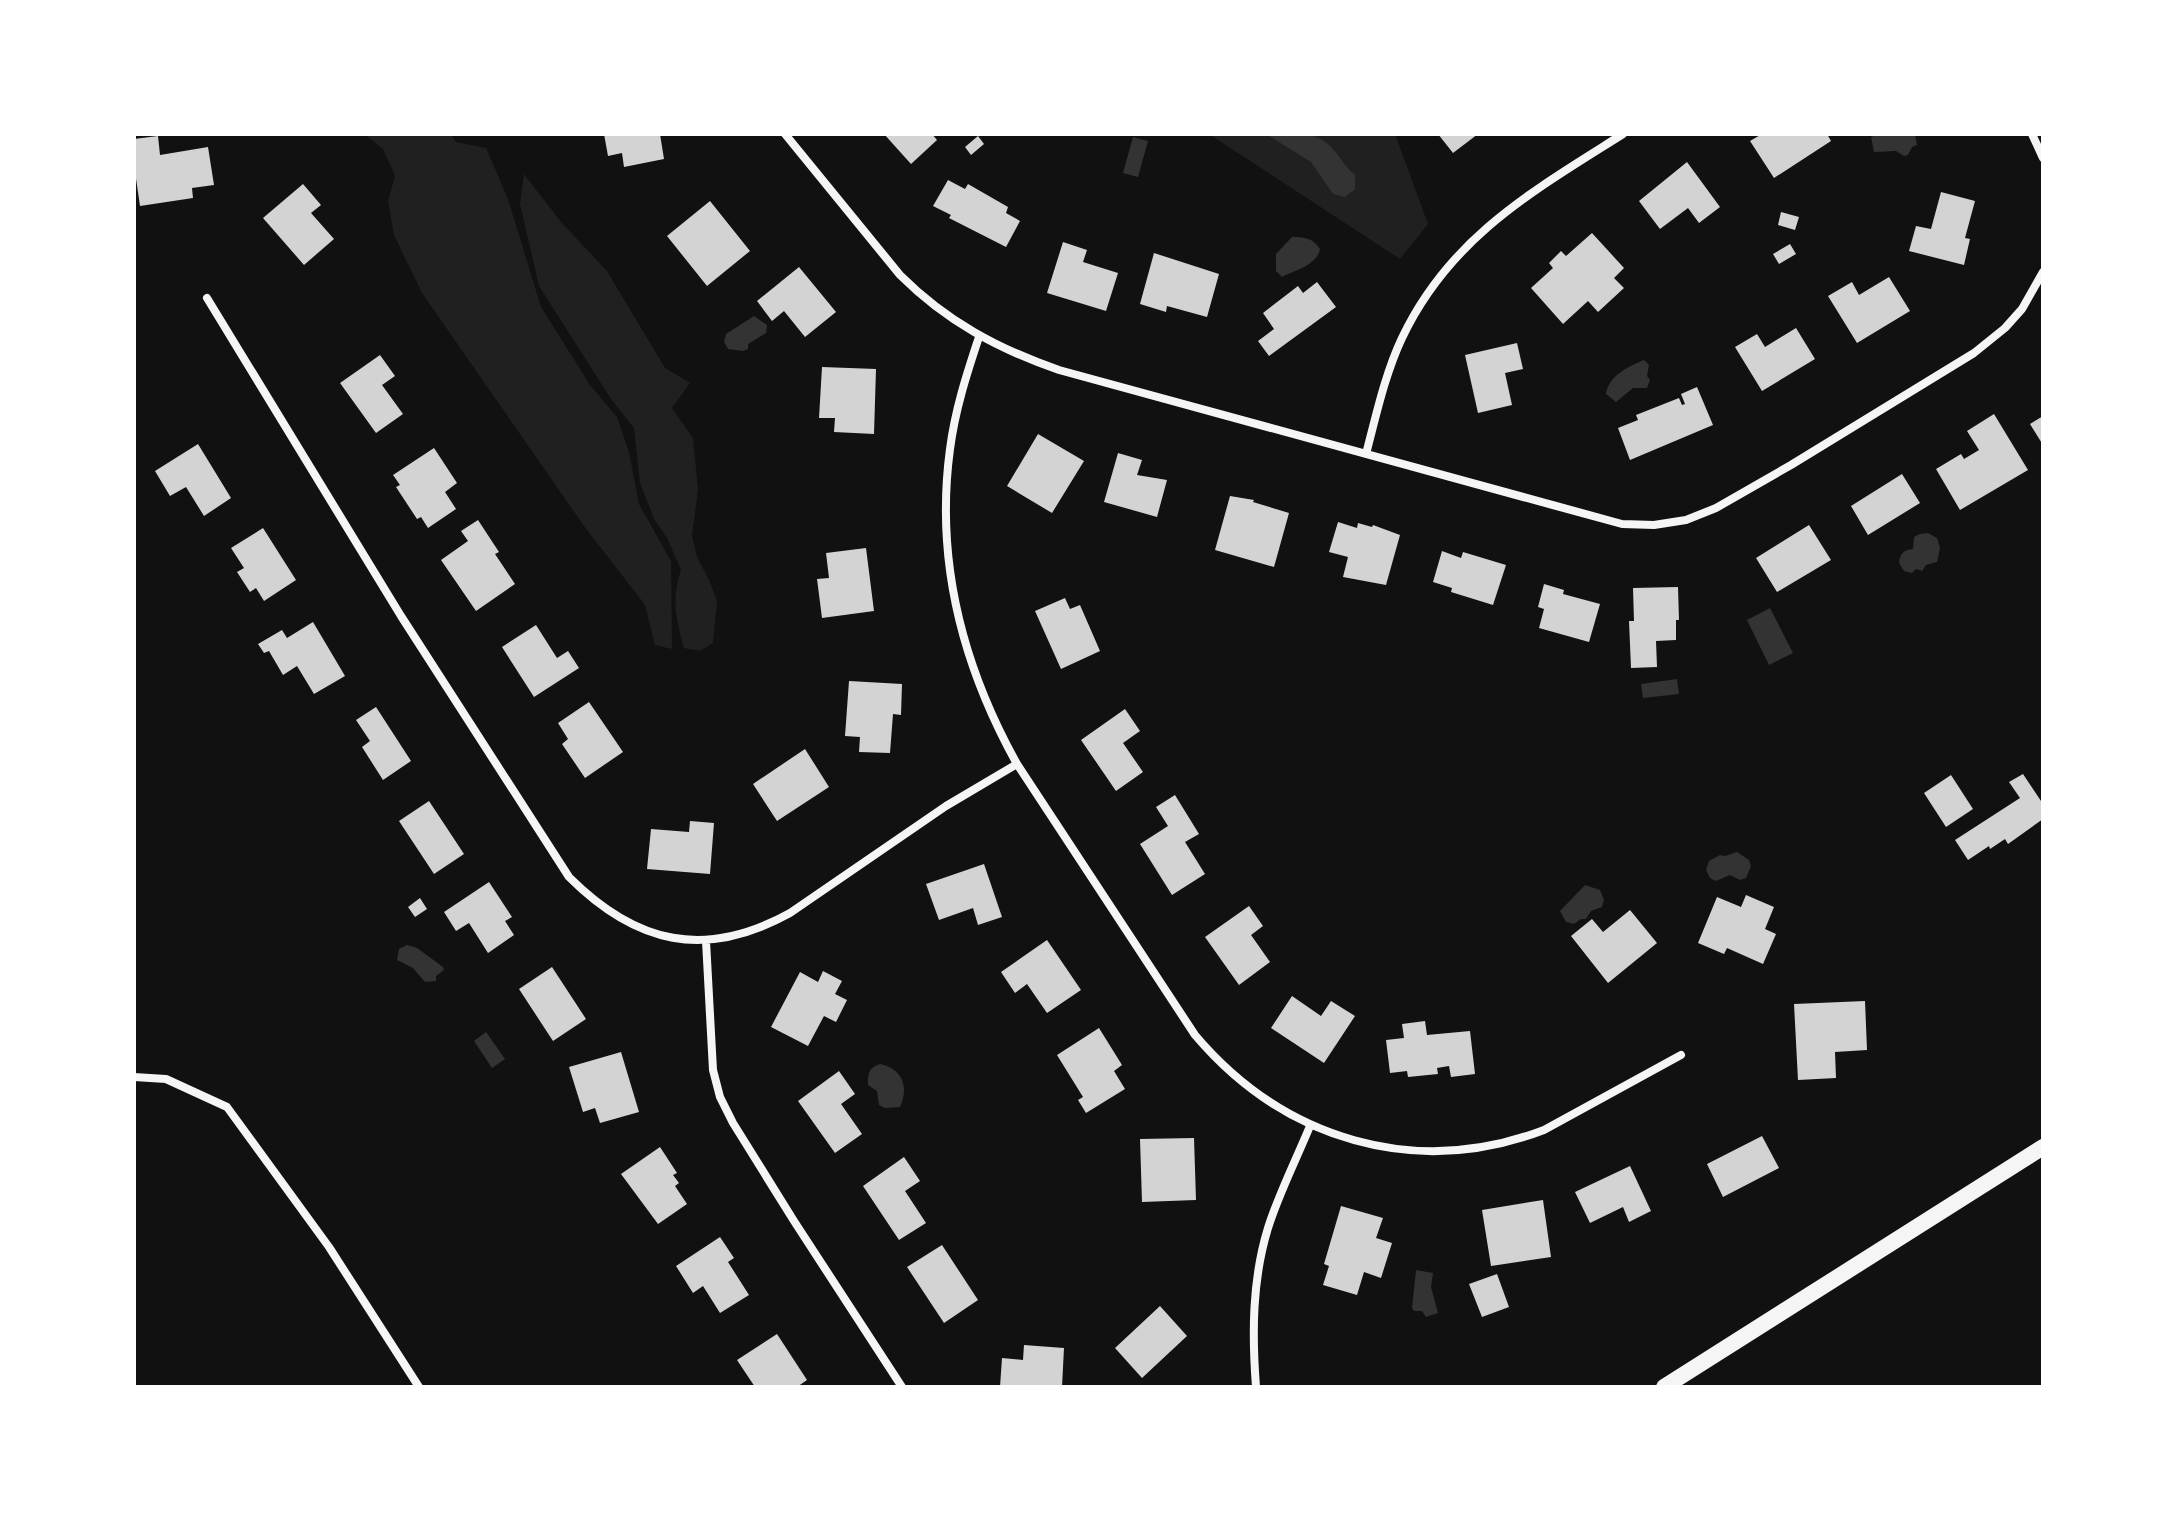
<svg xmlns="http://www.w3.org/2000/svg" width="2177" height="1521" font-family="Raleway,sans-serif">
<rect width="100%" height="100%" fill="#111"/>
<path fill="#202020" d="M364 134H451L456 142 486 148 508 199 541 307 590 385 617 417 629 452 639 504 671 561 672 649 655 645 645 605 584 526 422 293 394 235 388 201 395 176 383 149Z
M1209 134H1395L1428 224 1400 259Z
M524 174 561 222 607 271 665 368 690 383 672 408 693 438 698 489 692 536 697 557 710 582 717 601 713 643 700 651 684 648C676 618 671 600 681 570L667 538 654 519 640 483 634 428 611 399 539 286 520 204Z"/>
<path fill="#333" d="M1266 134C1288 134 1312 129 1329 145 1339 154 1344 166 1355 175V189L1345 197 1333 194 1311 162Z
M1878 134H1915L1917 145 1912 147 1908 155 1904 156 1896 151 1874 152 1871 137Z
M1133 137 1148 141 1138 177 1123 173Z
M1292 237C1304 237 1313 238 1320 249 1317 265 1296 270 1282 277L1276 271V254Z
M754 316 767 325 766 333 748 344V349L743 351 728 349 724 342 726 334Z
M1644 360 1649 365 1647 376 1650 380 1647 388H1633L1616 402 1606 394C1609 375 1628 367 1644 360Z
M1928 533 1937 538 1940 548 1937 562 1926 565 1922 571 1916 569 1912 573 1904 571 1899 563C1900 554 1903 550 1913 549L1914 537 1920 534Z
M1770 608 1793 653 1769 665 1747 620Z
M1677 679 1679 694 1643 698 1641 684Z
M1737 852 1749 860 1751 866 1746 878 1740 880 1730 875 1716 881 1710 878 1706 870 1709 861 1720 855 1725 856Z
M1585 885 1600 890 1604 900 1602 907 1591 911 1586 919H1581L1574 924 1566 922 1560 911Z
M407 945 417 948 443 967 444 970 436 976V981L425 982 413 968 397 960 399 949Z
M486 1032 505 1059 492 1068 474 1041Z
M880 1064C903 1069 909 1087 900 1107L885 1108 879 1105 877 1091 868 1085C867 1075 869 1067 880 1064Z
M1416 1270 1433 1273 1431 1287 1438 1313 1426 1317 1422 1311H1414L1412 1308Z"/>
<path fill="#d3d3d3" d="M604 134H660L664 159 624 167 622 153 608 156Z
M884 134H932L937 140 911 164Z
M1438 134H1478L1453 153Z
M1762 134H1827L1831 141 1774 178 1750 141Z
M158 136 160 155 208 147 214 185 192 188 193 198 140 206 134 165V139Z
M978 136 984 144 971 155 965 147Z
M1687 162 1720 207 1699 223 1688 208 1660 229 1639 201Z
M948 180 965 189 968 184 1008 207 1006 213 1020 221 1006 247 949 218 951 215 933 206Z
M303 184 321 205 311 213 334 239 304 265 263 218Z
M1941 192 1975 201 1965 238 1970 239 1964 265 1909 251 1916 226 1931 229Z
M710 201 750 251 707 286 667 236Z
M1781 212 1799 217 1795 230 1778 225Z
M1592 233 1624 268 1614 278 1624 288 1598 312 1588 301 1563 324 1531 288 1553 268 1549 263 1561 251 1566 256Z
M1063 242 1087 250 1083 262 1118 273 1106 311 1047 293Z
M1790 244 1796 254 1779 264 1773 254Z
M1154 253 1219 274 1207 317 1167 306 1166 312 1140 304Z
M799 267 836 312 805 337 784 311 772 321 757 301Z
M1889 277 1910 311 1857 343 1828 296 1852 282 1859 295Z
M1317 282 1336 307 1269 356 1258 341 1274 329 1263 313 1298 286 1303 293Z
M1796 328 1815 359 1762 391 1735 347 1757 334 1765 347Z
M1517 343 1523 369 1505 373 1512 405 1478 413 1465 355Z
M380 355 395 376 382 385 403 414 376 433 340 383Z
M822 367 876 369 874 434 834 432 835 418H819Z
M1697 387 1713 425 1630 460 1618 428 1638 420 1636 415 1679 398 1682 405 1685 404 1681 394Z
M1994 414 2028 470 1960 510 1936 469 1961 454 1964 459 1979 450 1967 431Z
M2043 416V445L2030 424Z
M1038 434 1084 461 1052 513 1007 486Z
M198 444 231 498 204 516 186 487 170 496 155 471Z
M434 448 457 483 445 492 456 509 428 528 421 517 417 519 396 487 400 485 393 475Z
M1118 453 1142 460 1137 475 1167 480 1157 517 1104 502Z
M1902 474 1920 503 1868 535 1851 506Z
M1230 496 1254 500 1253 502 1289 513 1274 567 1215 550Z
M478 520 499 552 495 554 515 584 476 611 441 560 468 541 461 531Z
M1338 522 1357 528 1358 523 1372 527 1373 525 1400 535 1386 585 1343 577 1348 557 1329 552Z
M1809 525 1831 560 1777 592 1756 558Z
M263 528 296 580 264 601 256 588 250 592 237 572 244 568 231 548Z
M866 548 874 611 822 618 817 579 829 578 826 553Z
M1442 551 1461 558 1463 552 1506 565 1493 605 1451 592 1452 588 1433 582Z
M1544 584 1564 590 1563 594 1600 604 1589 642 1539 628 1544 609 1538 607Z
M1678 587 1679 620H1676V640L1656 641 1657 667 1631 668 1629 621H1634L1633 588Z
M1065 598 1070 609 1080 605 1100 651 1061 669 1035 611Z
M313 622 345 676 314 694 297 666 283 675 269 651 264 653 258 644 282 630 287 638Z
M536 625 557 658 568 651 579 668 534 697 502 647Z
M849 681 902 684 901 715 893 714 890 753 859 752 860 737 845 736Z
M589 702 623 752 585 778 562 744 568 739 558 723Z
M376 707 411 761 383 780 362 747 370 741 356 720Z
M1125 709 1140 731 1123 743 1143 772 1116 791 1081 740Z
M805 749 829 787 777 821 753 784Z
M2023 774 2043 804V819L2008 844 2005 839 1990 849 1989 846 1968 860 1955 840 2020 798 2009 782Z
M1951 775 1973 809 1946 827 1924 793Z
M1175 795 1199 834 1185 842 1205 874 1172 895 1140 844 1168 826 1156 807Z
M429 801 464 854 434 874 399 821Z
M690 821 714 823 710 874 647 869 651 829 689 832Z
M984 864 1002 917 978 925 973 908 939 920 926 884Z
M489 882 512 917 505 921 514 935 488 953 469 923 456 931 444 912Z
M1746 895 1774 907 1765 929 1776 934 1763 964 1727 948 1724 954 1698 943 1717 897 1741 907Z
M420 898 427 909 415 917 408 907Z
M1249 906 1263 926 1251 935 1270 962 1239 985 1205 937Z
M1630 910 1657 943 1608 983 1571 936 1592 919 1603 932Z
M1047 940 1081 990 1047 1013 1027 984 1015 993 1001 972Z
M552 967 586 1019 553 1041 519 989Z
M823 971 842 981 835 994 847 1000 836 1022 824 1016 808 1046 771 1027 800 972 818 982Z
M1292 996 1321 1016 1331 1001 1355 1016 1324 1063 1271 1028Z
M1865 1001 1867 1050 1835 1052 1836 1078 1798 1080 1794 1004Z
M1425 1021 1427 1035 1470 1031 1475 1074 1451 1077 1449 1066 1437 1068 1438 1074 1408 1077 1407 1071 1390 1073 1386 1040 1404 1038 1402 1024Z
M1099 1028 1122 1065 1114 1071 1125 1089 1086 1113 1078 1100 1083 1097 1057 1055Z
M621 1052 639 1112 600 1123 595 1108 583 1112 569 1067Z
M839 1071 855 1094 841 1104 862 1134 835 1153 798 1101Z
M1762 1136 1779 1168 1723 1197 1707 1164Z
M1194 1138 1196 1200 1142 1202 1140 1139Z
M660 1147 677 1173 673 1175 679 1183 675 1186 687 1204 658 1224 621 1174Z
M904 1157 920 1181 905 1191 926 1223 899 1240 863 1186Z
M1630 1166 1651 1211 1629 1222 1623 1207 1590 1223 1575 1192Z
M1543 1200 1551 1257 1491 1266 1482 1210Z
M1341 1206 1383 1218 1376 1238 1392 1243 1381 1278 1364 1272 1357 1295 1323 1285 1329 1266 1324 1264Z
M720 1237 734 1258 728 1262 749 1295 720 1313 703 1286 693 1293 676 1266Z
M942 1245 978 1300 944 1323 907 1267Z
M1497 1274 1509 1307 1482 1317 1469 1284Z
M1160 1306 1187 1336 1142 1378 1115 1348Z
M777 1334 807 1380 797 1387H755L737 1360Z
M1024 1345 1064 1348 1062 1387H1000L1002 1358 1023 1360Z"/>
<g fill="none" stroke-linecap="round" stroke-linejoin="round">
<path stroke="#f5f5f5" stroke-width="8" d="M785 134 900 275C946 321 998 349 1059 370L1622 524 1654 525 1686 520 1716 508 1791 465 1974 353 2005 328 2022 309 2043 272
M2032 134 2043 158
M207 298 401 616 569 877C636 944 705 960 790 913L946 806 1017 764
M979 337C967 373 955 410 950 449 935 560 963 667 1017 764L1195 1035C1284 1140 1415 1179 1544 1130L1681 1055
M1366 454C1376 416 1385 374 1402 338 1450 237 1533 191 1623 134
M706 941 713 1070 720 1097 733 1123 794 1221 902 1387
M134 1077 166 1079 227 1107 329 1247 419 1387
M1256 1387C1252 1334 1252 1280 1268 1228 1279 1193 1296 1160 1310 1126"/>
<path stroke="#f5f5f5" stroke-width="16" d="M1664 1387 2043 1147"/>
</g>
<rect width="2177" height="1521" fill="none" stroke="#ffffff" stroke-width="272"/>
</svg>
